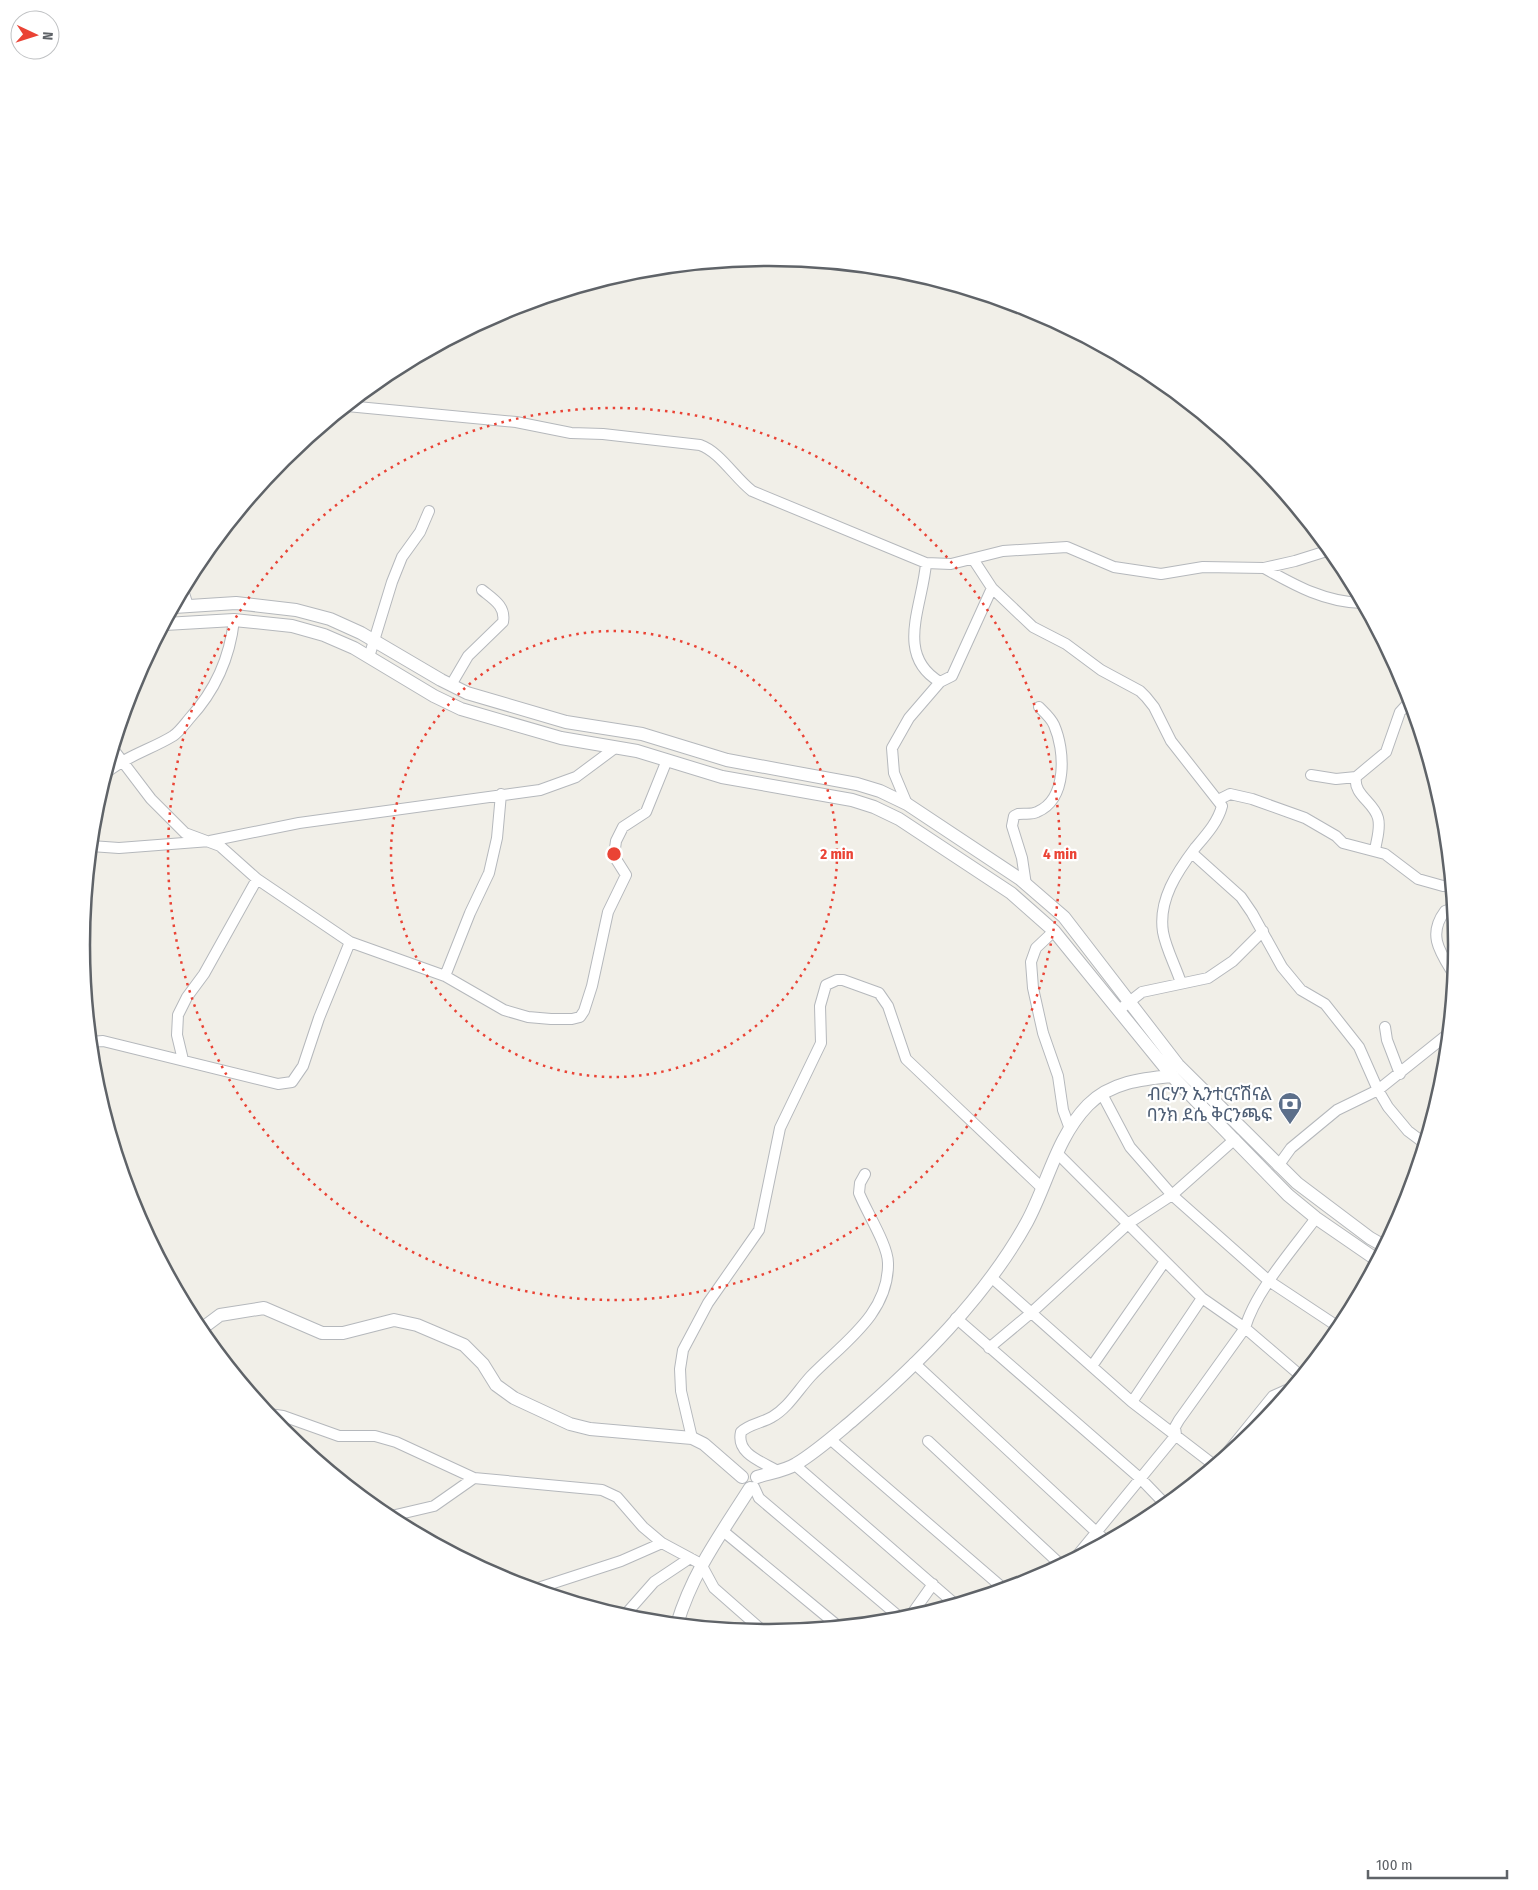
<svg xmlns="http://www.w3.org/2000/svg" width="1538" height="1890" font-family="'Fira Sans Condensed','Noto Sans Ethiopic',sans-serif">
<rect width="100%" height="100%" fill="#f1efe8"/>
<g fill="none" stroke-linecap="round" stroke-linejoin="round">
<g stroke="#b5b8bc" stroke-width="12">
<path id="minor" d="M347 406 516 422 571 433 603 434 700 445C720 452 734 477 752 491L926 563 951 564 1003 551 1067 547 1114 567 1161 574 1203 567 1264 568 1295 561 1330 550
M973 559 992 588 1033 627 1066 644 1101 670 1140 691 1146 697 1154 707 1171 741 1222 806C1218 822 1206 835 1195 848 1177 872 1158 900 1163 932 1166 949 1176 967 1181 983
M926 563C923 605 894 655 940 682
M1264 568C1296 586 1325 602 1362 603
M183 590 188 606
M369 657 392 582 402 557 420 532 429 511
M451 685 468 656 503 622C506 606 493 599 482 590
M113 749 151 799 185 833 220 846 257 879 350 942 445 976 470 913 489 873 497 838 501 794
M106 773C126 756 152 749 173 736 179 732 184 725 189 719 215 691 230 657 234 620
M1311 775 1336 779 1356 777
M1218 800 1230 794 1252 799 1305 818 1336 836 1343 843 1385 854 1418 879 1443 886 1451 885
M907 804 894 773 892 748 909 718 940 682 952 676 992 588
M91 846 119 848 210 841 299 823 540 790 576 777 615 748
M1375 851C1376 841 1381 829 1378 818 1374 802 1353 795 1356 777L1386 752 1400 712 1410 701
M1192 853 1241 897 1252 913 1282 967 1301 990 1325 1004 1344 1028 1359 1047 1378 1090 1388 1107 1408 1131 1424 1143
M1026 885 1022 858 1012 826 1014 816 1018 814C1025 813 1031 815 1037 812 1068 799 1065 750 1054 725 1051 718 1044 712 1039 707
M1453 908 1445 911C1427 935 1440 952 1454 975
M1054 931 1036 948 1031 962 1033 988 1043 1033 1058 1076 1063 1110 1070 1129
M445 976 504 1010 528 1017 551 1019H572L580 1017 584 1011 592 986 608 912 626 875 614 856 616 841 623 827 646 812 667 760
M1119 1010 1142 992 1208 978 1233 961 1263 931
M1385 1027 1387 1040 1400 1074
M91 1042 103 1041 278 1084 292 1082 303 1066 319 1018 350 942
M183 1060 177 1035 178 1015 187 997 204 974 257 879
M1102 1094 1130 1147 1172 1195 1269 1281 1340 1328
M1058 1154 1202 1298 1245 1328 1301 1376
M1278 1166 1291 1148 1337 1110 1378 1090 1448 1034
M991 1277 1132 1402 1214 1465
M956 1318 1141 1479 1166 1505
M989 1348 1031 1313 1129 1223 1172 1195 1235 1139
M914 1363 1106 1541
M1092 1366 1165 1261
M1132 1402 1202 1298
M269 1414 283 1416 339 1436H375L396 1442 474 1478 602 1490 617 1497 643 1527 662 1543
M692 1438 681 1391 680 1369 683 1350 708 1303 759 1230 780 1128 821 1043 820 1006 826 985 837 980H843L879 993 888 1006 906 1059 1041 1187
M830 1439 1004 1589
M928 1441 1061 1565
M1222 1459 1273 1396 1291 1388
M795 1465 955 1604
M776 1470C760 1461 736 1453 741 1432 749 1424 762 1423 772 1417 788 1408 798 1390 811 1376 843 1343 889 1314 888 1263 888 1245 866 1211 859 1193L860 1183 865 1174
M754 1487 759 1498 903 1620
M387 1517 434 1506 474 1478
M723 1531 838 1626
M1076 1557 1176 1435 1175 1427 1179 1420 1245 1328C1255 1292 1293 1249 1316 1218
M535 1589 621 1561 662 1543 701 1564 714 1588 764 1632
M624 1616 654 1582 690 1558
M909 1618 933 1584"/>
</g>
<g stroke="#b5b8bc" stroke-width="14">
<path id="tertiary" d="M174 607 236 603 296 610 330 619 361 633 441 680 467 693 566 722 642 734 727 760 857 784 880 791 907 804 1020 879 1064 917 1178 1065 1297 1183 1370 1238 1384 1246
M165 624 234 620 292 626 324 635 354 648 434 696 461 709 561 738 637 751 722 777 852 800 874 807 899 819 1011 893 1054 931 1172 1076 1288 1195 1316 1218 1377 1260
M200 1330 220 1315 264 1308 322 1333H343L394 1320 417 1325 464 1345 483 1364 496 1385 514 1398 570 1424 590 1429 692 1438 704 1444 742 1477
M757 1477C769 1473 785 1471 796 1464 816 1452 835 1435 853 1420 918 1364 985 1298 1027 1222 1048 1183 1056 1138 1088 1105 1111 1082 1142 1079 1172 1076
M677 1624C693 1571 721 1534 750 1488"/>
</g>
<use href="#minor" stroke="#fff" stroke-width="10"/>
<use href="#tertiary" stroke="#fff" stroke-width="12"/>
</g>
<g fill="none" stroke="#ea4335" stroke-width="2.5" stroke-dasharray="2.5 5">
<circle cx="614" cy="854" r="223"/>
<circle cx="614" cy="854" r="446"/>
</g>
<defs>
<g id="bank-pin" transform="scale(1.25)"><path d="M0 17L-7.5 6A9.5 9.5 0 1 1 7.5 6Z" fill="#5c6f8a" stroke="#fff"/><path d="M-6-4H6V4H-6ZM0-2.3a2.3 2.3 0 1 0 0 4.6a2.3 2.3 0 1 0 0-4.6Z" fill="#fff"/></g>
</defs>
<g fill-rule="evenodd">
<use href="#bank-pin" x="1290" y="1104"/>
</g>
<g text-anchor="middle" stroke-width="4.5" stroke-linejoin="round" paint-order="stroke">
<g font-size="18" fill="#4e5e75" stroke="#fff" text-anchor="end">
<text x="1272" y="1100">ብርሃን ኢንተርናሽናል<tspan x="1272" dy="21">ባንክ ደሴ ቅርንጫፍ</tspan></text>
</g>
</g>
<path d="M0 0H1538V1890H0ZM90 945a679 679 0 1 1 1358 0a679 679 0 1 1-1358 0Z" fill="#fff" fill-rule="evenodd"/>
<path fill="none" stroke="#5f6368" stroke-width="2.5" d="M90 945a679 679 0 1 1 1358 0a679 679 0 1 1-1358 0Z"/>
<circle cx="614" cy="854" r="8" fill="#ea4335" stroke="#fff" stroke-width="2.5"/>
<g font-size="15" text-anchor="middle" font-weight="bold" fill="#ea4335" stroke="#fff" stroke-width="4.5" stroke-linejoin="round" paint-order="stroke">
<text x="837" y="859">2 min</text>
<text x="1060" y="859">4 min</text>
</g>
<g transform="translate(35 35) rotate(94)"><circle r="24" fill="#ffffff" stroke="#bfc1c3"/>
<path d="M0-4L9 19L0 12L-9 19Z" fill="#ea4335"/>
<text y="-8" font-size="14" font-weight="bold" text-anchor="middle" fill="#5f6368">N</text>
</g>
<path d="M1368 1870v8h139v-8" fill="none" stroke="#5f6368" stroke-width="2.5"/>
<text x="1376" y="1870" font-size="15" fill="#5f6368" stroke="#ffffff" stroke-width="4" paint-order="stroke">100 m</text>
</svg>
